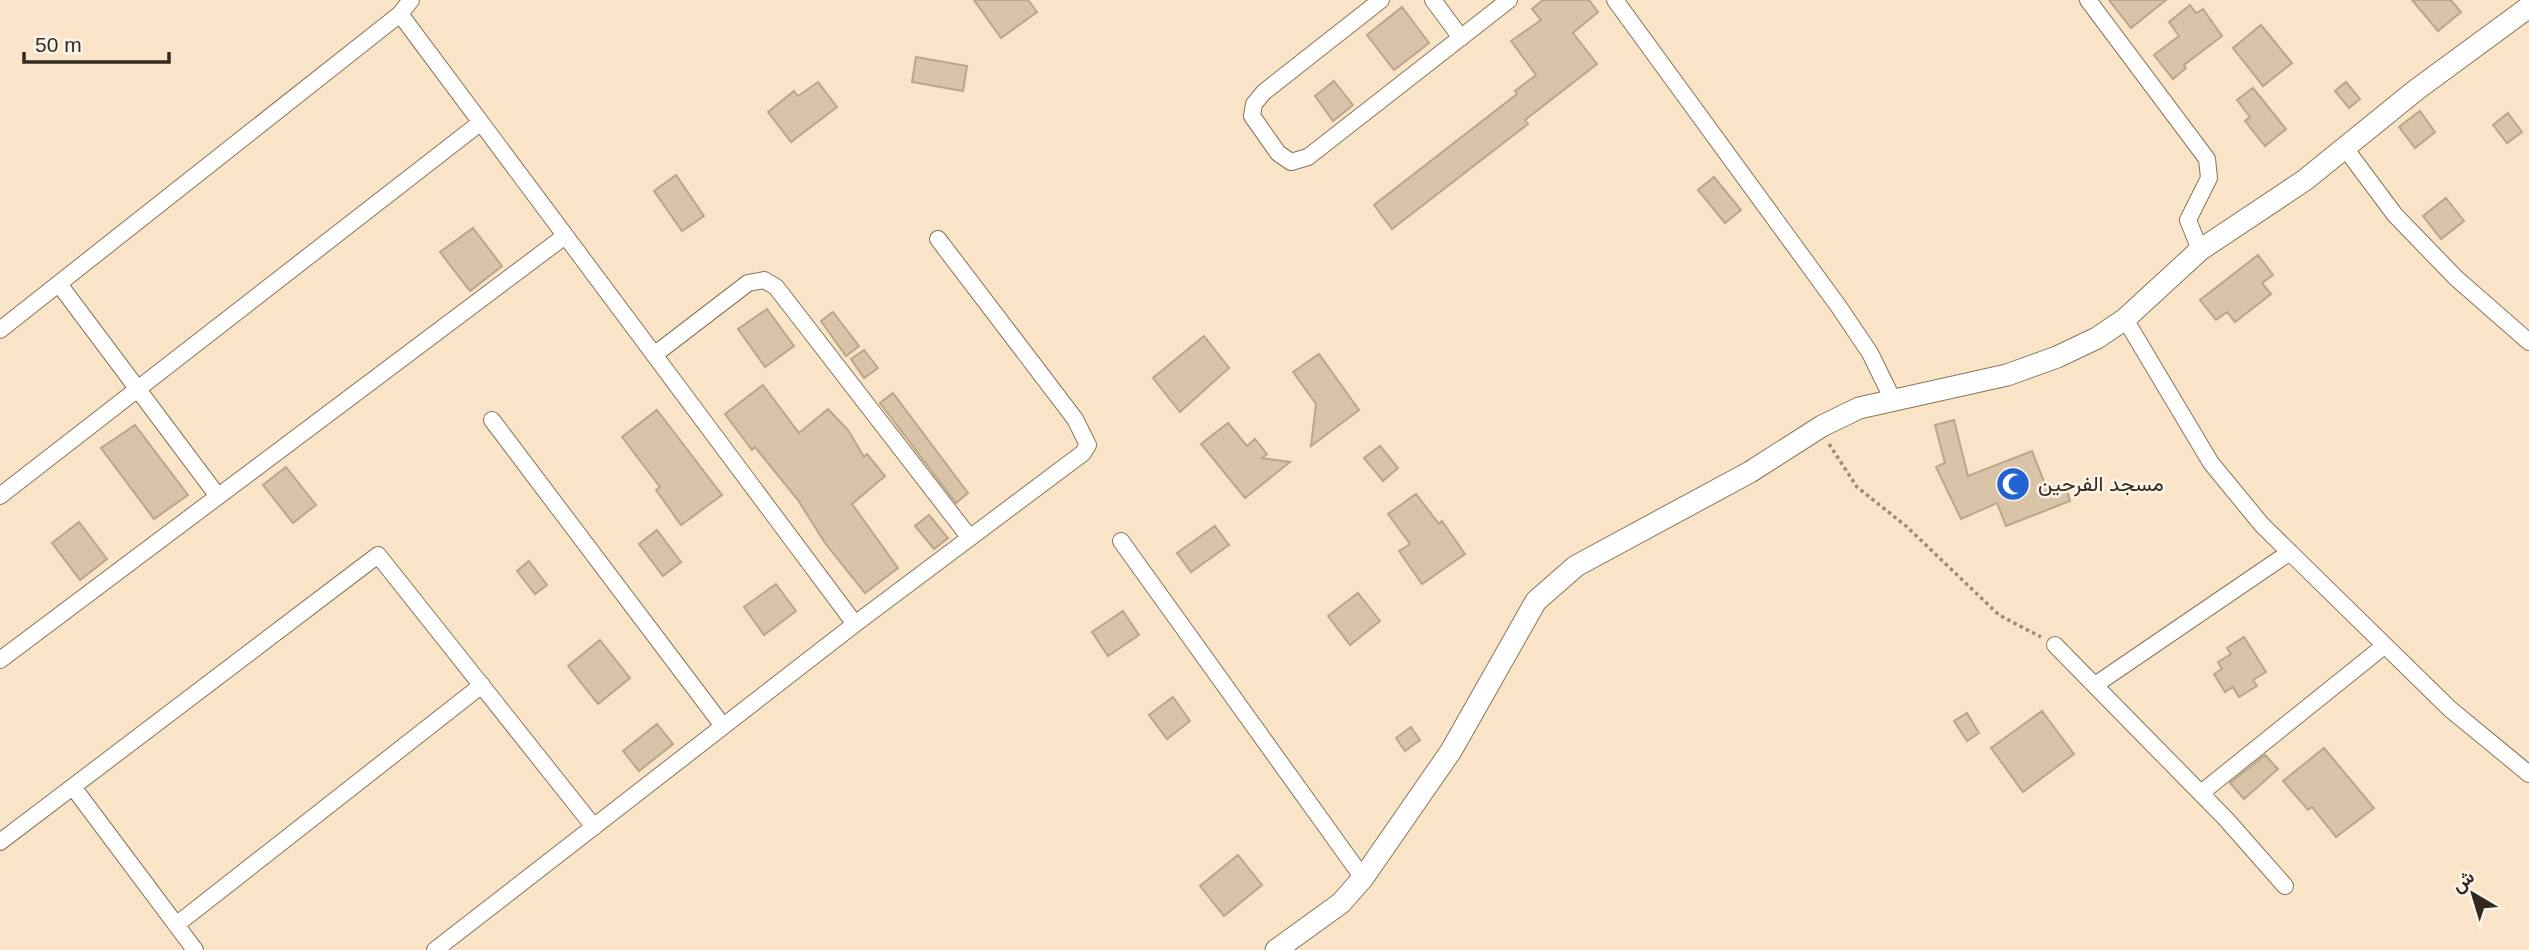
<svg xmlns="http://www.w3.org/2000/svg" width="2529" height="950" font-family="Helvetica,Vazirmatn,sans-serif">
<rect width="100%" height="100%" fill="#fae4c7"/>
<path fill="#d9c4a7" stroke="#baa68a" stroke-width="2" d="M974 0H1028L1037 12 1001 38Z
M1543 0H1589L1598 12 1573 33 1597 64 1525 120 1528 124 1392 229 1374 205 1517 94 1515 91 1536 75 1511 41 1541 20 1532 9Z
M2109 0H2166L2131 28Z
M2412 0H2451L2461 12 2438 31Z
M2190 5 2196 13 2203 9 2222 36 2184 65 2186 68 2173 79 2154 55 2179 36 2169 22Z
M1402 7 1429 43 1394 70 1367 35Z
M2261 25 2292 63 2263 86 2233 48Z
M916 57 967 66 963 91 912 82Z
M1334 81 1353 105 1333 121 1315 96Z
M818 82 837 107 791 142 768 112 794 91 798 96Z
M2346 82 2360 99 2349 108 2335 91Z
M2253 88 2286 129 2265 146 2245 121 2250 117 2237 100Z
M2420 111 2435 132 2415 148 2399 127Z
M2508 113 2522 132 2507 143 2493 125Z
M676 175 704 216 682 231 654 191Z
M1714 177 1741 210 1725 223 1698 190Z
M2446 198 2464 221 2441 239 2423 216Z
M473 228 502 266 470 291 440 252Z
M2258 255 2273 275 2262 283 2271 294 2235 322 2227 312 2216 320 2200 300Z
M767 309 794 346 765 367 738 329Z
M833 312 859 346 846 356 821 321Z
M1204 336 1229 368 1180 412 1153 378Z
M864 350 878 368 864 378 851 359Z
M1319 354 1359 410 1311 446 1316 404 1293 372Z
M763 385 799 433 828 409 848 430 864 457 867 454 885 476 852 504 898 568 865 593 825 543 798 500 755 447 752 450 725 414Z
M893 393 968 493 956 503 880 403Z
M657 410 722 495 681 525 656 490 660 487 622 437Z
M1954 420 1968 476 2032 451 2047 489 2065 484 2070 501 2006 526 1997 503 1961 519 1936 467 1945 463 1935 425Z
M1228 423 1247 446 1255 439 1267 454 1262 458 1290 462 1245 498 1201 444Z
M135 425 188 495 154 519 101 448Z
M1380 446 1398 468 1383 481 1364 458Z
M286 467 316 505 293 523 263 485Z
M1416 494 1439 524 1442 521 1465 554 1422 584 1399 551 1410 544 1388 514Z
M929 515 948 538 934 549 915 526Z
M79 522 107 559 80 580 52 543Z
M1215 526 1229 545 1191 572 1177 553Z
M657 530 681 562 663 576 639 544Z
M529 561 547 585 535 594 517 571Z
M776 584 796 611 764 635 744 607Z
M1358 593 1380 621 1350 645 1328 616Z
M1123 611 1139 635 1108 656 1092 632Z
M2244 637 2266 672 2253 680 2257 686 2239 697 2233 687 2225 692 2214 674 2222 669 2218 662 2231 654 2227 648Z
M600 640 630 678 598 704 568 666Z
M1173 697 1190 721 1167 739 1149 715Z
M2042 711 2074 754 2023 792 1991 748Z
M1967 713 1979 733 1967 741 1954 721Z
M657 724 673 744 639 771 623 751Z
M1411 727 1420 740 1405 751 1396 738Z
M2324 748 2374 808 2336 837 2312 807 2308 810 2283 781Z
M2265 755 2278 769 2244 799 2230 783Z
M1238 855 1262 885 1224 916 1200 886Z"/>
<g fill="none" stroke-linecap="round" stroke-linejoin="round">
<g stroke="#88755a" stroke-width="18">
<path id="minor" d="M1381 0 1264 92 1254 104 1252 116 1278 153 1291 162 1308 157 1509 0
M1433 0 1461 38
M1615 0 1839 307 1870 353 1893 400
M2088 0 2207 159 2209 178 2188 220 2200 250
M400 14 855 624
M2345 148 2395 215 2456 278 2529 342
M59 284 217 495
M2125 319 2211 463 2262 525 2450 709 2529 774
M0 330 400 14 411 0
M654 355 748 283 764 280 776 287 970 538
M492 420 723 726
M0 496 480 123
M1121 541 1363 878
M2055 645 2226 819 2285 886
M0 660 565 236
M2095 685 2290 552
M73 787 195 950
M2201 793 2384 646
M0 842 378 555 594 827
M176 925 482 685
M435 950 855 624 1083 453 1088 445 1075 419 938 239"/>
</g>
<g stroke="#88755a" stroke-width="23">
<path id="tertiary" d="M1276 950 1341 903 1363 878 1451 751 1536 601 1576 566 1750 472 1822 426 1859 408 2007 375 2057 357 2097 338 2125 319 2200 250 2305 180 2416 90 2529 7"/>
</g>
<path stroke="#9b8b77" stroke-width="3.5" stroke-dasharray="3.5 3.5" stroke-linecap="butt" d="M1829 444 1857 487 1906 526 1999 615 2041 637"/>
<use href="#minor" stroke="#fff" stroke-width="16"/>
<use href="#tertiary" stroke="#fff" stroke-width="21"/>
</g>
<defs>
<g id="mosque-disc" transform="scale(1.75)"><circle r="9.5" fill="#2164d0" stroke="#fcf4e8"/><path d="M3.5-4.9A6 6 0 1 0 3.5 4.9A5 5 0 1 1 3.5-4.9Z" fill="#fff"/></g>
</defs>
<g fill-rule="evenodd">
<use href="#mosque-disc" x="2013" y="484"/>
</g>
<g text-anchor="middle" stroke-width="5" stroke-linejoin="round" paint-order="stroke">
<g font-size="21" fill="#332a1f" stroke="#fcf4e8" text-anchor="start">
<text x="2038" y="491">مسجد الفرحين</text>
</g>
</g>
<g transform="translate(2473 894) rotate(322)" stroke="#fcf4e8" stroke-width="5" paint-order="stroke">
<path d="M0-5L12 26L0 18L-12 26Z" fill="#332a1f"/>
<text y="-10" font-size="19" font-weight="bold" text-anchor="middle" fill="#332a1f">ش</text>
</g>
<path d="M24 52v10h145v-10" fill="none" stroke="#332a1f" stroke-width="3.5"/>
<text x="35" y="52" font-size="21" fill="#332a1f" stroke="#fcf4e8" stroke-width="5" paint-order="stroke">50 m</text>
</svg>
